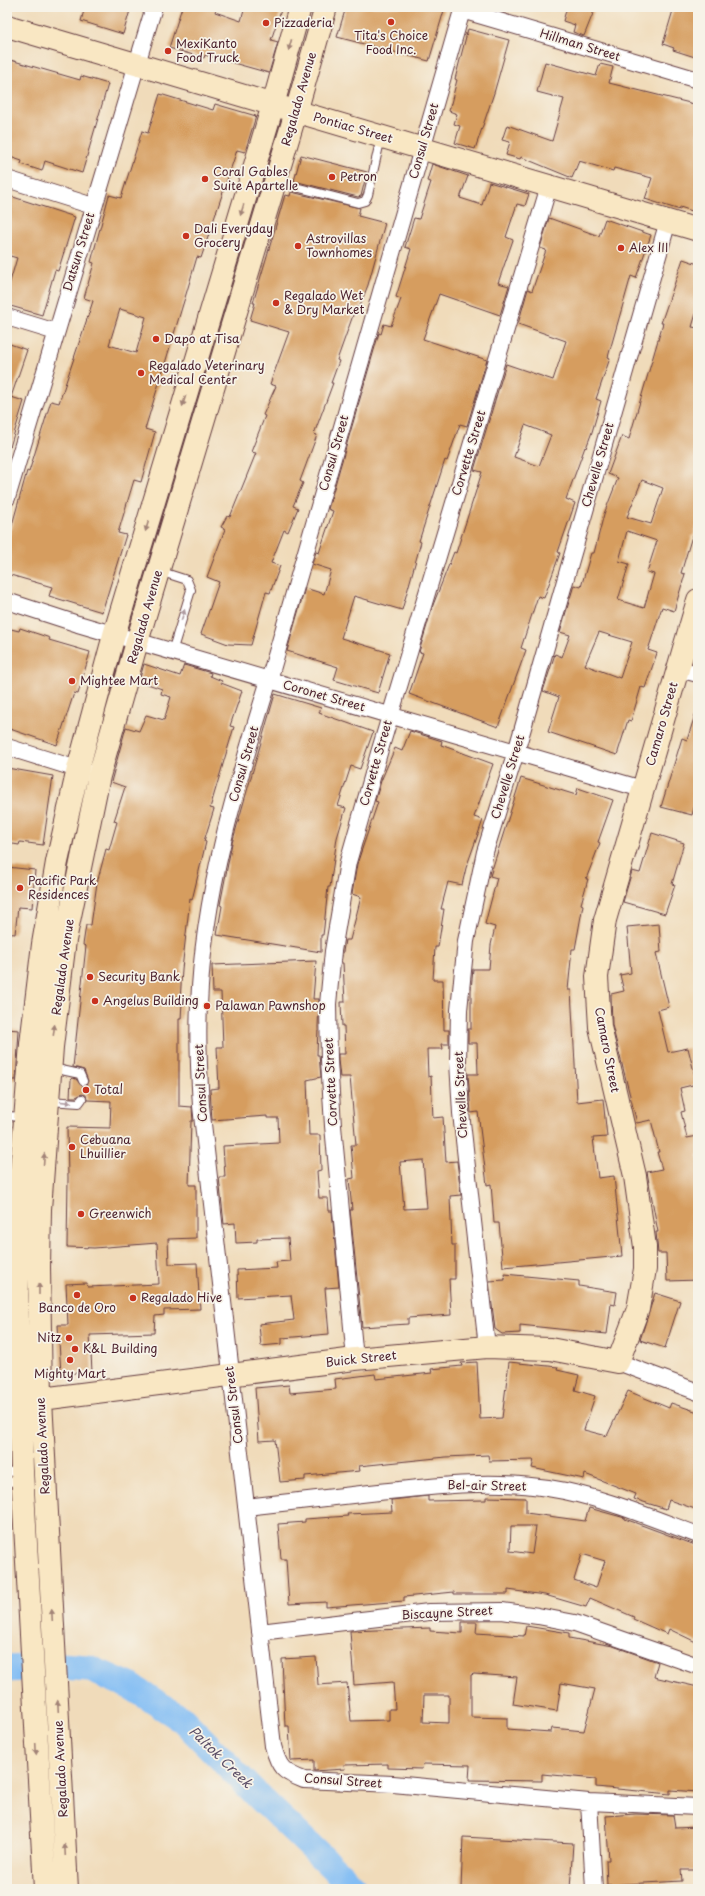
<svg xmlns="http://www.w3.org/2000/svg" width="705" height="1896" font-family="'Playpen Sans',sans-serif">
<rect width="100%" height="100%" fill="#f7f3e8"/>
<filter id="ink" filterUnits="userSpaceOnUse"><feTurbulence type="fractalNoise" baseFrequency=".025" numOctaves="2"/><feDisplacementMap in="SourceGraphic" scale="8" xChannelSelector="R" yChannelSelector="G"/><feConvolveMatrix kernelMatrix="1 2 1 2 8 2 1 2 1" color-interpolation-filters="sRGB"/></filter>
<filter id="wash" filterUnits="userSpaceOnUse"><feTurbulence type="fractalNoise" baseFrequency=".012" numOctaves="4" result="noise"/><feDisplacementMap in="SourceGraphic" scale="16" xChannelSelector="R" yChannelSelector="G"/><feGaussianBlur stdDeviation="0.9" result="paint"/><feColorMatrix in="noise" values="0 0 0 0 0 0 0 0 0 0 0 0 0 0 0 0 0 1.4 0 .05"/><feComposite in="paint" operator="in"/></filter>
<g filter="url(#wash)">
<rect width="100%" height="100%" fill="#f0dbba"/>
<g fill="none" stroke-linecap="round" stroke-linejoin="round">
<path stroke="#82bdf4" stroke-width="27" d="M7 1669 62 1666 88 1668 132 1687 183 1720 261 1799 355 1889"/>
</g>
<g id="blocks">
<path fill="#d69d5e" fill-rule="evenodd" d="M85 7H131L123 34 81 21Z
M182 7H217L215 12 241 21 245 7H282L271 40 278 42 269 73 205 55 204 58 169 48Z
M346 7H445L429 61 337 37Z
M567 7H583L594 11 584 36 573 32 575 25 563 21Z
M674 7H690L698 10V58L673 50 674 48 663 44Z
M468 29 509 40 494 93 475 149 455 143 460 126 454 124 457 114 449 111 457 80 455 79Z
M7 59 80 80 81 76 108 84 82 173 45 161 42 171 21 164 22 161 7 156Z
M545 62 596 76 600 64 613 67 609 83 698 105V213L680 207V210L645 199 652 178 614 168 613 171 579 161 572 178 521 157 520 159 506 155 510 142 502 140 507 125 552 141 564 99 537 92Z
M160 94 213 110 215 104 256 116 245 152 237 150 201 258 197 257 187 291 145 429 155 432 141 482 134 480 118 533 126 535 102 612 49 596 52 587 7 574V536H9L27 471 29 472 51 401 59 403 93 301 84 298 94 263 91 262 109 195 121 198 142 131 148 133ZM120 309 146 317 136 353 109 345Z
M301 155 367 172 361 196 358 197 294 181Z
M432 164 468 176 460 198 482 205 489 182 529 194 525 206 517 204 506 237 513 240 498 283 509 286 500 315 439 294 423 339 487 360 467 426 460 424 447 461 445 460 419 541 421 542 402 610 354 596 341 638 390 653 378 693 334 680 338 667 287 651 305 588 324 594 331 570 312 564 316 552 319 553 333 511 328 509 379 333 381 334 384 324 391 326 401 299 396 297 411 249 405 247 414 218 419 219 431 182 427 181Z
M291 192 360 208 358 216 385 223 368 285 359 308 356 307 337 360 339 361 331 383H333L314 434 317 435 300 481 303 483 293 506 298 508 288 532 284 530 271 563 280 566 270 593 266 592 251 645 228 644 201 634 219 582 207 577 225 529 221 527 227 516 230 517 256 453 251 452 265 416 263 415 276 386 270 384 289 332 250 320 255 303H253L285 195 290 196Z
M7 195 75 217 58 271 55 270 42 315 7 305V292L17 258 7 255Z
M549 218 599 236 605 219 651 235 636 278 631 276 608 357 610 358 596 399 601 401 592 432 586 448 585 447 566 499 575 503 558 552 560 553 544 598 538 596 521 648 526 650 498 727 409 694 423 653 419 652 433 605 454 552 456 553 482 472 474 470 506 364 553 380 566 341 518 324 528 289 532 291 546 250 540 248ZM525 425 551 435 539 466 514 457Z
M683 259 698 264V307L692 327 698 328V522L693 536H692L681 573 685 574 674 611 662 607 648 650 657 653 645 688 641 687 631 721 628 720 617 755 548 732 559 697 543 691 555 654 562 657 570 635 560 632 574 585 581 587 591 553H594L604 514 618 478 608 474 622 436 629 439 663 323H661ZM642 480 663 488 651 524 627 517ZM627 531 657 541 647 572 654 574 644 608 618 600 629 564 619 561ZM599 632 632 642 620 678 585 665Z
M7 343 27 350 11 397 24 401 10 447H7Z
M7 628 19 631 20 628 50 638 49 640 90 652 78 694 74 693 57 745 7 728Z
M144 664 180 676 184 665 211 673 210 676 222 681 221 683 242 691 233 717 230 726 234 727 210 808 214 809 204 841 206 842 192 900 190 899 182 969 180 1002H182L181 1019H179V1106L192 1107 193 1121H191L189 1185H196V1238L168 1239 169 1264 197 1263 200 1309 164 1310V1315L155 1316 154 1333 90 1335 92 1372 61 1374 58 1325H68L66 1284 87 1283 88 1287 159 1284 157 1243 94 1248 67 1247 68 1178 67 1127 110 1128 111 1101 87 1100 86 1095 82 1094 76 1097H70L71 1080 73 1078 76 1079 82 1086H86L88 1081 84 1070 73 1067 86 946 83 945 86 925H91L97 883 106 849 109 850 117 822 114 821 125 787 111 782 126 727 139 731 146 715 164 720 171 697 161 694 162 689 139 681Z
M275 694 321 708 319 713 373 732 360 769 351 766 338 806 346 808 337 838 330 887H328L324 927 323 935H321V952L217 935 222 906 220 905 232 843Z
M696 712 698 713V794L692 815 661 807 682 738 687 740Z
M410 731 442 741 441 745 493 764 474 817 483 820 466 868 462 885 448 882 441 909H444L438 947H435L433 980H443L444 1030H449V1044H442L443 1049H427L428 1077 431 1076 433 1118 443 1117 446 1162 457 1161 461 1195 450 1196 452 1245H455V1279H449L451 1315 408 1318V1324L362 1327 350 1210H352L349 1179 354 1178 351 1145H356L350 1077H340L338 1060V1054H345L344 1026H342L341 1002H345L343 963H341L345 940H350L361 897 352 894 357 864 378 802 375 801 381 781 395 748 402 751ZM423 1160 427 1208 404 1209 400 1162Z
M7 768 53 776 43 845 20 842 19 845 7 843Z
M521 778 576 795 578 788 613 800 598 842 600 843 586 879H588L581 904 583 905 575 949H572L568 990H571L577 1102 603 1099 607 1137 593 1138 598 1178 614 1176 622 1256 503 1267 499 1223H494L491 1184 487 1185 478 1112 471 1113 468 1074H478L477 1043H468V1029H471V990L473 969H489L491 945 495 927 485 924 497 878 490 876Z
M652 833 684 843 672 884 675 885 665 914 623 902 632 871 640 873Z
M7 867 35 870 32 908 18 907 15 934 7 933Z
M659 924 661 952 656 953 669 1007 658 1010 668 1052 688 1048 697 1084 680 1088 685 1111 681 1112 687 1138 698 1136V1208L694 1209 698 1280 667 1281 666 1253H658L656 1232H658L647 1172 662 1169 657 1152H659L651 1120 637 1123 612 1025 611 994 624 991 620 975 631 973 627 927Z
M316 961 313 999H319L317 1055H319L321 1077 307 1080 309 1135H320L321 1170 317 1171 319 1198H328L329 1211H332L339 1287 325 1288 329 1334 282 1338V1344L261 1346 259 1324 294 1320 291 1295 238 1298 237 1270 277 1268 276 1262 290 1261 288 1238 257 1239V1242L236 1243 235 1223 224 1224 219 1177H225L223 1146 279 1143 278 1118H267V1116L212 1120 210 1089 219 1088 217 1047H223L221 992H213L212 965Z
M7 1029 19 1030 16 1080H7Z
M504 1274 579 1281V1286L617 1292 615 1305 611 1304 607 1334 520 1325V1333L502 1334 495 1329 489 1281 505 1280Z
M655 1293 680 1301 665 1348 640 1340Z
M477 1362 480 1419 502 1418 509 1362 558 1367 557 1370 579 1375 575 1390 595 1396 584 1430 607 1436 628 1391 669 1408 671 1403 698 1412V1510L669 1500 666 1509 634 1499 636 1494 585 1474 584 1479 532 1468 534 1460 489 1461 488 1455 446 1457 359 1466 360 1471 305 1476V1480L280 1482 275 1440 259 1441 255 1388 289 1385 290 1393 336 1389 335 1379 375 1374 376 1379 432 1373 431 1369 462 1366 461 1363Z
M428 1496V1501L486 1500V1497L526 1498V1513L585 1521 589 1508 625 1518V1519L698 1546V1643L669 1629 667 1634 633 1619 634 1617 590 1598 586 1607 545 1595 508 1590V1594H454V1592L404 1597V1601L326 1607V1602L289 1604 286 1559H281L278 1524 305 1522V1519L348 1516 347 1514 392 1512 391 1500ZM511 1526H536L532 1554 510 1551ZM582 1554 605 1561 596 1588 574 1580Z
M462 1622H477L476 1633 524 1636 526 1626 569 1633V1638L613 1646 658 1662 654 1677 698 1687V1792L670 1790V1794L596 1787V1779L542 1774V1781L469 1780 470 1765 423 1764 422 1769 388 1768V1764L344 1765 345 1769 314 1771V1760L291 1761 289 1726H285L282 1659 316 1657 318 1685 347 1683 351 1721 389 1720V1709H395L393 1682 354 1685 350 1631 430 1628V1631L462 1633ZM474 1674 517 1677 513 1704 557 1711 561 1683 595 1689 584 1731 552 1728 551 1732 507 1729V1718L471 1717V1675ZM424 1695H449V1723L423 1722Z
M636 1814 673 1815 675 1828 698 1827V1870H681L682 1881 607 1885 606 1860H609L606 1816Z
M463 1837 573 1843 570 1889H461Z"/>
</g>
</g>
<g filter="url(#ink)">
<use href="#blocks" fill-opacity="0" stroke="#633b40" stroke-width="1"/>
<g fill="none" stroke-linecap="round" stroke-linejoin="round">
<g stroke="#633b40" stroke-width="10">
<path id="lane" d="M276 182 358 203 365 201 368 195 381 137
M159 571 187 580 191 590 172 652
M52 1068 80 1074 83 1081
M49 1101 79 1103 82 1099
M7 1116 24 1117
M7 1472 21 1471
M7 1482 22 1481"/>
</g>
<g stroke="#633b40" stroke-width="18">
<path id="street" d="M463 7 269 680C236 786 203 894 199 1006 197 1039 199 1072 201 1106L273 1746C279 1768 283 1772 304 1780L393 1784 589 1802 698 1807
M462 10 698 80
M7 179 93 206
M7 317 56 332
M7 498 154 7
M7 601 78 624 642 789
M678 669 698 674
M7 747 87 772
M487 1347 461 1113 458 1062 459 1010 466 941 485 852 516 752 668 221
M355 1359 333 1126 329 1060 328 1004 333 951 348 862 379 753 549 186
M618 1362 698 1392
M246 1507C290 1502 335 1497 379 1492 435 1486 491 1479 548 1488 600 1496 649 1517 698 1535
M260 1632 429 1612 502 1611 538 1616 575 1623 698 1666
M589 1802 594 1889"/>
</g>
<g stroke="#633b40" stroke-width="24">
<path id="secondary" d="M7 26 698 230
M26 1401 355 1359 487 1347 550 1349 618 1362 638 1309 645 1269V1247L635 1176 600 1027 597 977 605 920 698 600
M45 1889 22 1471 17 1295 18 1208 31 1044 43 944 57 862 78 769 114 635 273 105 300 7
M67 1889 41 1400 39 1267 40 1209 52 1047 65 940 99 776 137 642 296 112 326 7"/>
</g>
<use href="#lane" stroke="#fff" stroke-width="8"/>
<use href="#street" stroke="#fff" stroke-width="16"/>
<use href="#secondary" stroke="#f9e7c3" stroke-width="22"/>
</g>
<defs><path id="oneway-solid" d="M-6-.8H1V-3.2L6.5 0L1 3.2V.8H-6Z"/></defs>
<g fill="#a28377">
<use href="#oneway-solid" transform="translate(290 45) rotate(105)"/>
<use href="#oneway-solid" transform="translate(242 210) rotate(107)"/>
<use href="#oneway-solid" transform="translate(184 401) rotate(107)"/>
<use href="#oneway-solid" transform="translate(147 526) rotate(107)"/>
<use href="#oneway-solid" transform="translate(54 1030) rotate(-83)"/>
<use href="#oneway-solid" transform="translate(44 1159) rotate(-86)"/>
<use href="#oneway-solid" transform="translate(39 1289) rotate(-90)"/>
<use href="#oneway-solid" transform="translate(52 1615) rotate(-93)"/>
<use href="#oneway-solid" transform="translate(58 1706) rotate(-93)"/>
<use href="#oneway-solid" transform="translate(36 1749) rotate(87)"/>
<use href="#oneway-solid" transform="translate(65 1850) rotate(-93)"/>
</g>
<g fill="#ae9aa0">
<use href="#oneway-solid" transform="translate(183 615) rotate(-73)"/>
<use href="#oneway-solid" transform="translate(66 1102) rotate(5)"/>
</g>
</g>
<g fill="#c8321e" stroke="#f7f3e8" stroke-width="1.5">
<circle cx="391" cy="22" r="4"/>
<circle cx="266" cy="23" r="4"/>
<circle cx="168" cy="51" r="4"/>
<circle cx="332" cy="177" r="4"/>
<circle cx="205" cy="179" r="4"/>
<circle cx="186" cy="236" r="4"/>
<circle cx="298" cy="246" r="4"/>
<circle cx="621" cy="248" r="4"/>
<circle cx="276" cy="303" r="4"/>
<circle cx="156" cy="339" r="4"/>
<circle cx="141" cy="373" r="4"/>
<circle cx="72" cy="681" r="4"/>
<circle cx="20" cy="888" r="4"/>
<circle cx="90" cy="977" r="4"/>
<circle cx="95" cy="1001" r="4"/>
<circle cx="207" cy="1006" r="4"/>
<circle cx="86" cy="1090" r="4"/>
<circle cx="72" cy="1147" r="4"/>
<circle cx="81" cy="1214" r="4"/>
<circle cx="77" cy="1295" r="4"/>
<circle cx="133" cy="1298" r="4"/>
<circle cx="69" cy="1338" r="4"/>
<circle cx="75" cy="1349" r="4"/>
<circle cx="70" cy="1360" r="4"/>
</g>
<g text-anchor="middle" stroke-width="3.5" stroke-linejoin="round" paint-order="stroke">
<g font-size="12" fill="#4a1f2b" stroke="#f7f3e8" text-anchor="start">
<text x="274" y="27">Pizzaderia</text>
<text x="391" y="40" text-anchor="middle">Tita's Choice<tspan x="391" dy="14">Food Inc.</tspan></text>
<text x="176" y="48">MexiKanto<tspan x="176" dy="14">Food Truck</tspan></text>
<text x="213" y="176">Coral Gables<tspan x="213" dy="14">Suite Apartelle</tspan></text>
<text x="340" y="181">Petron</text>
<text x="194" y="233">Dali Everyday<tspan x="194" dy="14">Grocery</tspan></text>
<text x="306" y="243">Astrovillas<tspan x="306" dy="14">Townhomes</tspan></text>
<text x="629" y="252">Alex III</text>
<text x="284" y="300">Regalado Wet<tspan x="284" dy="14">&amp; Dry Market</tspan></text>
<text x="164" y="343">Dapo at Tisa</text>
<text x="149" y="370">Regalado Veterinary<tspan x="149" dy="14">Medical Center</tspan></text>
<text x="80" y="685">Mightee Mart</text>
<text x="28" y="885">Pacific Park<tspan x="28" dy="14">Residences</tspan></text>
<text x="98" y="981">Security Bank</text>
<text x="103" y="1005">Angelus Building</text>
<text x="215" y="1010">Palawan Pawnshop</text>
<text x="94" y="1094">Total</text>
<text x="80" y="1144">Cebuana<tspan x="80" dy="14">Lhuillier</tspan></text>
<text x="89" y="1218">Greenwich</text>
<text x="141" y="1302">Regalado Hive</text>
<text x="77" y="1312" text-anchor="middle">Banco de Oro</text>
<text x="61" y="1342" text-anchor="end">Nitz</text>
<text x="83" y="1353">K&amp;L Building</text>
<text x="70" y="1378" text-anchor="middle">Mighty Mart</text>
</g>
<g font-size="12" fill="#4a1f2b" stroke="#f7f3e8">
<text transform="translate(580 45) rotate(17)" y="4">Hillman Street</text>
<text transform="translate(299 99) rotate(-74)" y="4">Regalado Avenue</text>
<text transform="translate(353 128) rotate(16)" y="4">Pontiac Street</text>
<text transform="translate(424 141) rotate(-74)" y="4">Consul Street</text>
<text transform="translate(79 252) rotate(-73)" y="4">Datsun Street</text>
<text transform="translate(334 453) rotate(-74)" y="4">Consul Street</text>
<text transform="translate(469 453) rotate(-73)" y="4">Corvette Street</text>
<text transform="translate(598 465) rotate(-74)" y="4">Chevelle Street</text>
<text transform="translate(145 617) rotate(-74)" y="4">Regalado Avenue</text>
<text transform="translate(324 696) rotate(16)" y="4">Coronet Street</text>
<text transform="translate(662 724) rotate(-74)" y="4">Camaro Street</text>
<text transform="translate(376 763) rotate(-74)" y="4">Corvette Street</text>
<text transform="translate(244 764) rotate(-74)" y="4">Consul Street</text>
<text transform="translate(508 777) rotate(-73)" y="4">Chevelle Street</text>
<text transform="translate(63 967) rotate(-82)" y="4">Regalado Avenue</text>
<text transform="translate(607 1050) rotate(79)" y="4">Camaro Street</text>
<text transform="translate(331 1082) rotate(-93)" y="4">Corvette Street</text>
<text transform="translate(201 1083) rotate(-93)" y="4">Consul Street</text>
<text transform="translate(461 1095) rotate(-93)" y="4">Chevelle Street</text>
<text transform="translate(361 1359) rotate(-6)" y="4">Buick Street</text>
<text transform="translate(234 1405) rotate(-97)" y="4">Consul Street</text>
<text transform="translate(43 1446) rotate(-93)" y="4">Regalado Avenue</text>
<text transform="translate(487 1486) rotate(1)" y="4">Bel-air Street</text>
<text transform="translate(447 1613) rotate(-3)" y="4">Biscayne Street</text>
<text transform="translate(61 1769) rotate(-93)" y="4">Regalado Avenue</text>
<text transform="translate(343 1781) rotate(4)" y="4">Consul Street</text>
</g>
<g font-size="13" font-style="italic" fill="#5b4e67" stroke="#f7f3e8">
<text transform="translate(221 1757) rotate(44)" y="5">Paltok Creek</text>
</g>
</g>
<rect width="705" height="1896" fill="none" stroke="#f7f3e8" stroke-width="24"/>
</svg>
